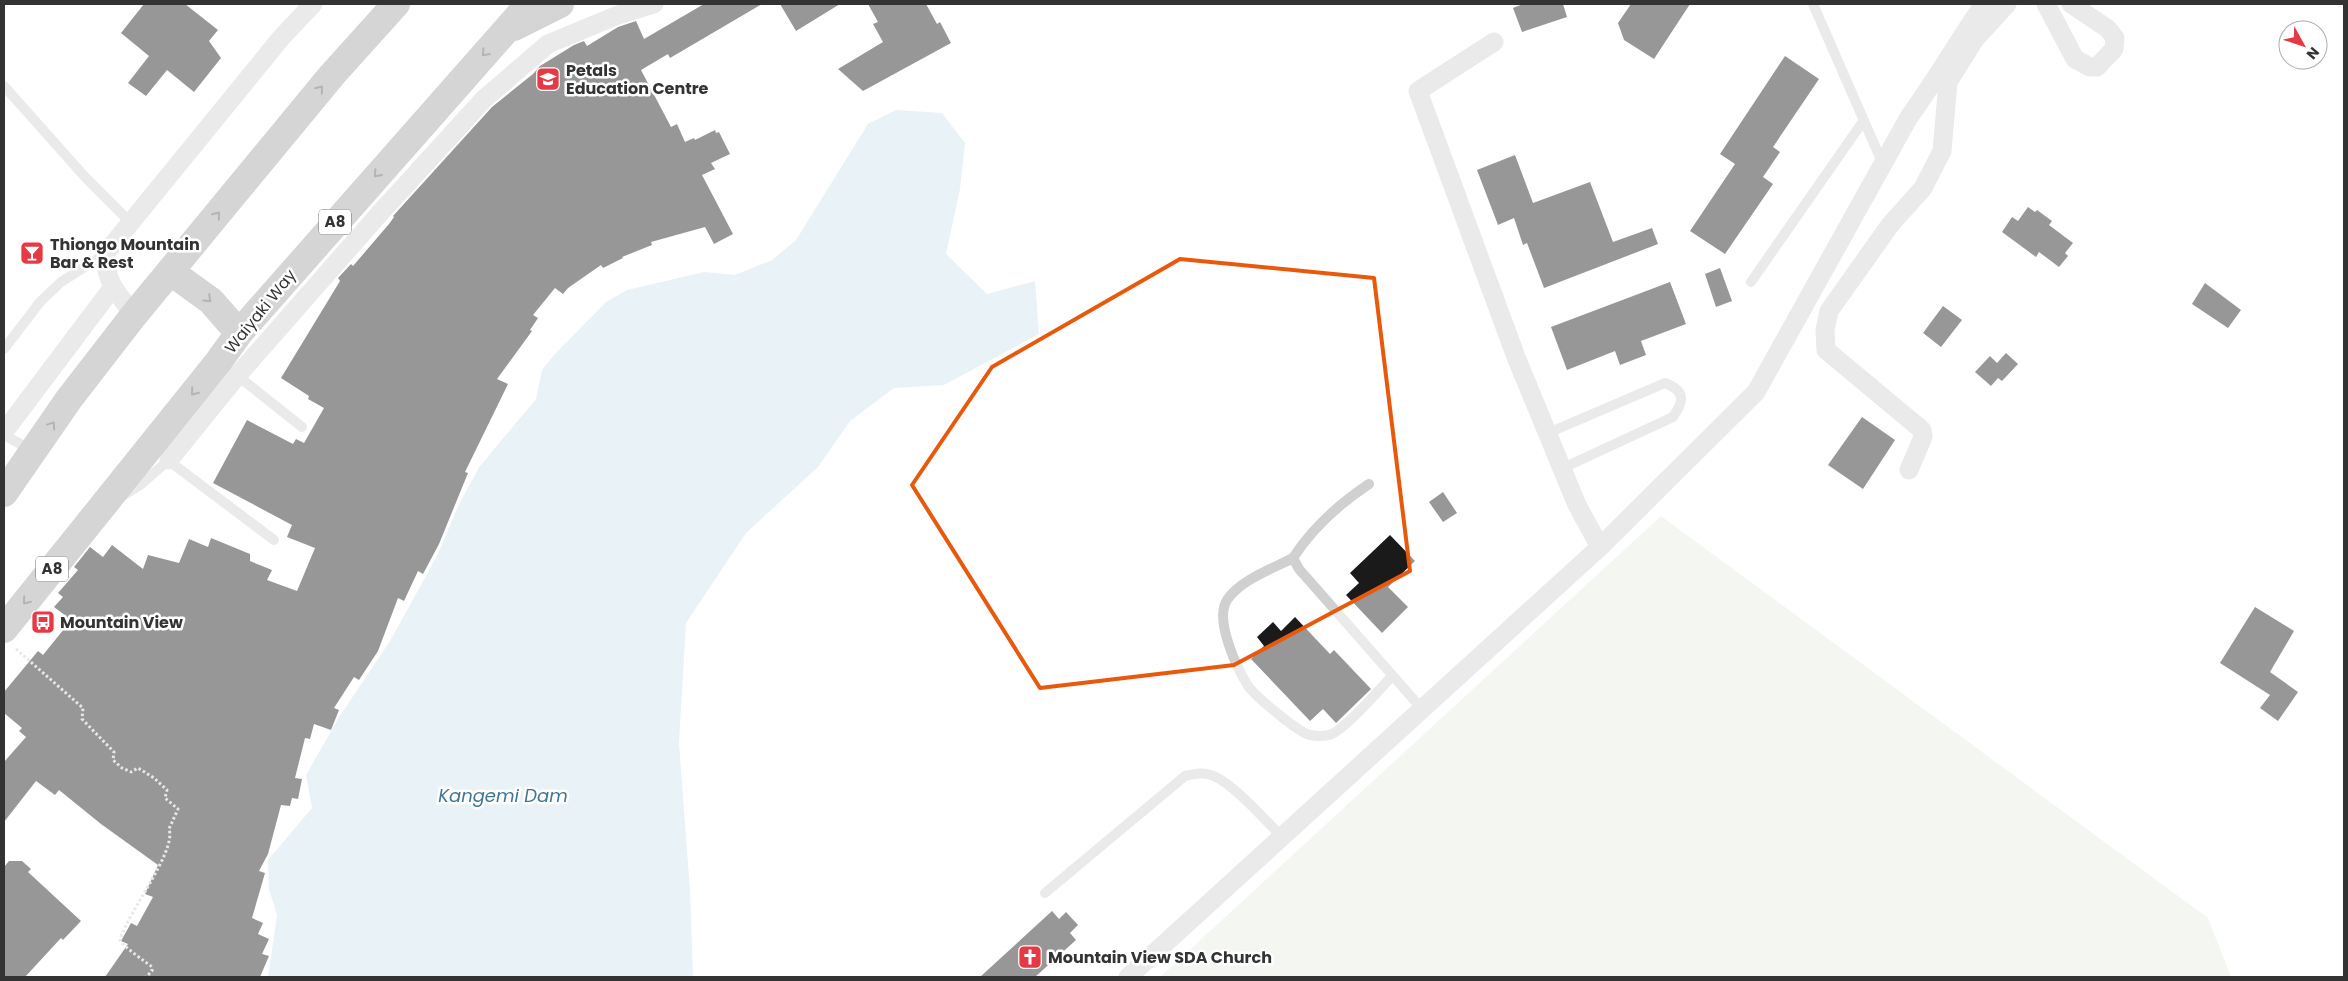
<svg xmlns="http://www.w3.org/2000/svg" width="2348" height="981" font-family="Poppins,sans-serif">
<rect width="100%" height="100%" fill="#fff"/>
<path fill="#e6ecdf" d="M1661 516 2208 918 2231 977H1160Z"/>
<path fill="#cfe2ee" d="M896 110 942 113 965 143 960 189 946 254 987 294 1035 281 1039 334 944 385 894 388 850 421 818 467 746 533 686 623 679 743 690 891 693 977H268L277 915 269 889 268 860 312 808 306 775 339 717 390 641 437 556 459 504 480 466 536 399 542 370 554 355 606 302 627 290 704 272 735 275 772 260 796 240 868 124Z"/>
<path fill="#1a1a1a" d="M144 4H185L218 30 209 41 221 58 194 92 167 70 146 96 128 83 149 56 121 33Z
M704 4H762L670 58 668 54 641 70 671 127 677 124 685 142 694 138 695 140 715 130 716 133 719 132 730 154 711 163 715 169 702 175 733 234 714 244 705 227 651 242 652 245 622 257 623 258 603 268 601 265 568 288 563 294 555 288 533 315 538 318 530 330 532 331 497 379 508 384 465 472 468 473 439 544 423 574 418 571 404 601 398 598 378 651 359 680 354 677 334 708 339 710 331 730 314 724 310 739 305 738 295 778 302 779 298 799 292 798 290 806 281 805 268 854 259 871 265 873 252 918 263 923 258 934 269 939 262 954 269 956 260 977H105L128 944 121 941 131 923 137 926 153 897 145 894 158 865 101 824 59 790 55 795 36 781 4 822V762L26 737 19 731 22 728 4 713V692L38 651 43 655 68 624 63 619 66 616 54 607 63 597 58 593 78 570 74 567 90 547 103 557 112 545 143 569 148 555 179 563 189 539 208 547 211 538 250 554V561L272 570 267 580 297 591 315 548 287 537 292 525 213 483 247 420 293 444 296 439 304 443 324 408 308 399 309 396 281 378 340 281 338 278 351 264 353 266 389 224 394 217 393 216 492 107 533 74 540 66 574 45 584 41 587 46 618 27 636 21 644 39Z
M780 4H840L796 31Z
M868 4H926L937 24 940 22 951 43 863 91 838 69 883 42 873 24 878 22Z
M1523 4H1563L1567 17 1522 32 1513 8Z
M1631 4H1690L1654 59 1624 40 1618 23Z
M1785 56 1819 79 1773 147 1780 152 1763 177 1773 184 1725 254 1690 231 1735 164 1720 154Z
M1515 155 1533 203 1590 182 1613 242 1652 228 1658 244 1544 288 1527 243 1523 245 1514 218 1498 225 1477 170Z
M2028 207 2035 212 2037 210 2052 221 2049 225 2073 243 2065 253 2068 256 2059 267 2039 252 2036 257 2002 232 2012 217 2018 221Z
M1720 268 1732 301 1716 307 1705 274Z
M1670 282 1686 324 1641 341 1646 355 1620 365 1615 351 1567 370 1551 327Z
M2205 283 2241 310 2228 328 2192 304Z
M1943 306 1962 320 1941 347 1923 333Z
M2006 353 2018 364 2002 381 1998 378 1991 386 1975 372 1990 356 1997 363Z
M1862 417 1895 440 1863 489 1828 465Z
M1443 492 1457 513 1443 522 1429 502Z
M1390 535 1415 561 1388 587 1408 607 1382 633 1346 595 1359 583 1350 573Z
M2255 607 2294 631 2270 672 2298 692 2278 721 2260 708 2270 695 2220 663Z
M1295 617 1330 654 1334 650 1371 689 1336 723 1323 709 1310 721 1251 659 1264 646 1257 637 1273 622 1281 631Z
M9 861H22L31 869 28 872 81 921 63 940 61 938 25 977H4V867Z
M1052 911 1059 919 1066 912 1078 925 1070 933 1076 940 1035 977H980Z"/>
<g fill="none" stroke-linecap="round" stroke-linejoin="round">
<path stroke="#cdcdcd" stroke-width="3" stroke-dasharray="2.5 2.5" stroke-linecap="butt" d="M16 649 83 708 82 719 114 752 113 760 122 768 131 772 138 768 154 778 167 790 165 798 178 809 169 829C177 851 127 913 120 940 122 946 145 961 152 967V971L146 977"/>
<path stroke="#d0d0d0" stroke-width="10" d="M1813 4 1882 162
M4 86 85 177 131 223
M1751 282 1864 120
M4 349 40 302 61 282 105 254
M234 373 302 427
M1548 433 1665 383C1686 391 1684 402 1673 417L1563 468
M4 435 33 451
M165 458 274 540
M1369 484C1339 504 1313 527 1293 558L1299 569 1422 709
M124 495 140 485 169 460
M1293 558C1272 569 1240 580 1227 600 1214 620 1237 668 1248 686 1255 696 1299 733 1310 735 1315 736 1324 736 1329 735 1343 732 1381 688 1392 676
M1045 893 1185 776C1194 774 1202 772 1211 775 1231 781 1266 821 1282 837"/>
<path stroke="#d0d0d0" stroke-width="19" d="M2046 4 2075 59 2090 67H2097L2114 49 2115 38 2108 29 2071 4
M1494 42 1418 91 1516 357 1577 505 1600 547
M1948 82 1975 39 2007 4
M134 315C117 292 106 284 105 254L281 38 313 4
M4 432 113 287
M169 460 237 376 380 213 484 99 548 44 618 15 654 4
M1909 470 1923 437 1922 430 1826 350 1825 330 1829 311 1890 225 1923 188 1942 151 1948 82 1938 74
M1128 977 1600 547 1756 392 1909 117C1936 80 1958 41 1984 4"/>
<path stroke="#a2a2a2" stroke-width="28" d="M514 27 560 4
M171 272 211 301 239 333
M4 493 69 399 134 315 332 75 396 4
M4 629 219 361 239 333 529 4"/>
</g>
<defs><path id="oneway-chevron" d="M-2-3.5L2.5 0L-2 3.5" fill="none" stroke-width="1.6" stroke-linecap="round" stroke-linejoin="round" transform="scale(1.25)"/></defs>
<g stroke="#5a5a5a">
<use href="#oneway-chevron" transform="translate(485 53) rotate(132)"/>
<use href="#oneway-chevron" transform="translate(320 89) rotate(-51)"/>
<use href="#oneway-chevron" transform="translate(377 174) rotate(132)"/>
<use href="#oneway-chevron" transform="translate(217 215) rotate(-51)"/>
<use href="#oneway-chevron" transform="translate(208 299) rotate(43)"/>
<use href="#oneway-chevron" transform="translate(194 392) rotate(129)"/>
<use href="#oneway-chevron" transform="translate(52 425) rotate(-56)"/>
<use href="#oneway-chevron" transform="translate(26 601) rotate(129)"/>
</g>
<path d="M0 0H2348V981H0ZM1180 259 1374 278 1410 571 1234 665 1040 688 912 485 992 367Z" fill="#fff" fill-opacity=".55" fill-rule="evenodd"/>
<path fill="none" stroke="#e8590c" stroke-width="4" stroke-linejoin="round" d="M1180 259 1374 278 1410 571 1234 665 1040 688 912 485 992 367Z"/>
<defs>
<g id="school-square" transform="scale(1.25)"><rect x="-9" y="-9" width="18" height="18" rx="4" fill="#e63946" stroke="#fff"/><path d="M0-5L7-2L0 1L-7-2ZM-4 1L0 2.5L4 1V4Q0 6-4 4Z" fill="#fff"/></g>
<g id="bar-square" transform="scale(1.25)"><rect x="-9" y="-9" width="18" height="18" rx="4" fill="#e63946" stroke="#fff"/><path d="M-6-5H6L.8 .8V4.5H3.5V6h-7V4.5H-.8V.8Z" fill="#fff"/></g>
<g id="bus-square" transform="scale(1.25)"><rect x="-9" y="-9" width="18" height="18" rx="4" fill="#e63946" stroke="#fff"/><path d="M-5-6H5V4H4V6H2V4H-2V6H-4V4H-5ZM-3.5-4V0h7V-4ZM-3.5 1.2v1.5H-2V1.2ZM2 1.2v1.5H3.5V1.2Z" fill="#fff"/></g>
<g id="church-square" transform="scale(1.25)"><rect x="-9" y="-9" width="18" height="18" rx="4" fill="#e63946" stroke="#fff"/><path d="M-1.2-6h2.4v3.5h3.3v2.4h-3.3V6h-2.4V-.1h-3.3v-2.4h3.3Z" fill="#fff"/></g>
</defs>
<g fill-rule="evenodd">
<use href="#school-square" x="548" y="79"/>
<use href="#bar-square" x="32" y="253"/>
<use href="#bus-square" x="43" y="622"/>
<use href="#church-square" x="1030" y="957"/>
</g>
<g text-anchor="middle" stroke-width="5" stroke-linejoin="round" paint-order="stroke">
<g fill="#fff" stroke="#707070" stroke-width="1">
<rect x="319" y="209.5" width="32" height="25" rx="4"/>
<rect x="36" y="556.5" width="32" height="25" rx="4"/>
</g>
<g font-size="15" font-weight="bold" fill="#333">
<text x="335" y="227">A8</text>
<text x="52" y="574">A8</text>
</g>
<g font-size="16" font-weight="bold" fill="#333" stroke="#fff" text-anchor="start">
<text x="566" y="76">Petals<tspan x="566" dy="18">Education Centre</tspan></text>
<text x="50" y="250">Thiongo Mountain<tspan x="50" dy="18">Bar &amp; Rest</tspan></text>
<text x="60" y="628">Mountain View</text>
<text x="1048" y="963">Mountain View SDA Church</text>
</g>
<g font-size="16" fill="#333" stroke="#fff">
<text transform="translate(260 311) rotate(-51)" y="6">Waiyaki Way</text>
</g>
<g font-size="18" font-style="italic" fill="#3f7597" stroke="#fff">
<text x="503" y="802">Kangemi Dam</text>
</g>
</g>
<rect width="2348" height="981" fill="none" stroke="#333333" stroke-width="10"/>
<g transform="translate(2303 45) rotate(130)"><circle r="24" fill="#ffffff" stroke="#adadad"/>
<path d="M0-4L9 19L0 12L-9 19Z" fill="#e63946"/>
<text y="-8" font-size="14" font-weight="bold" text-anchor="middle" fill="#333333">N</text>
</g>
</svg>
